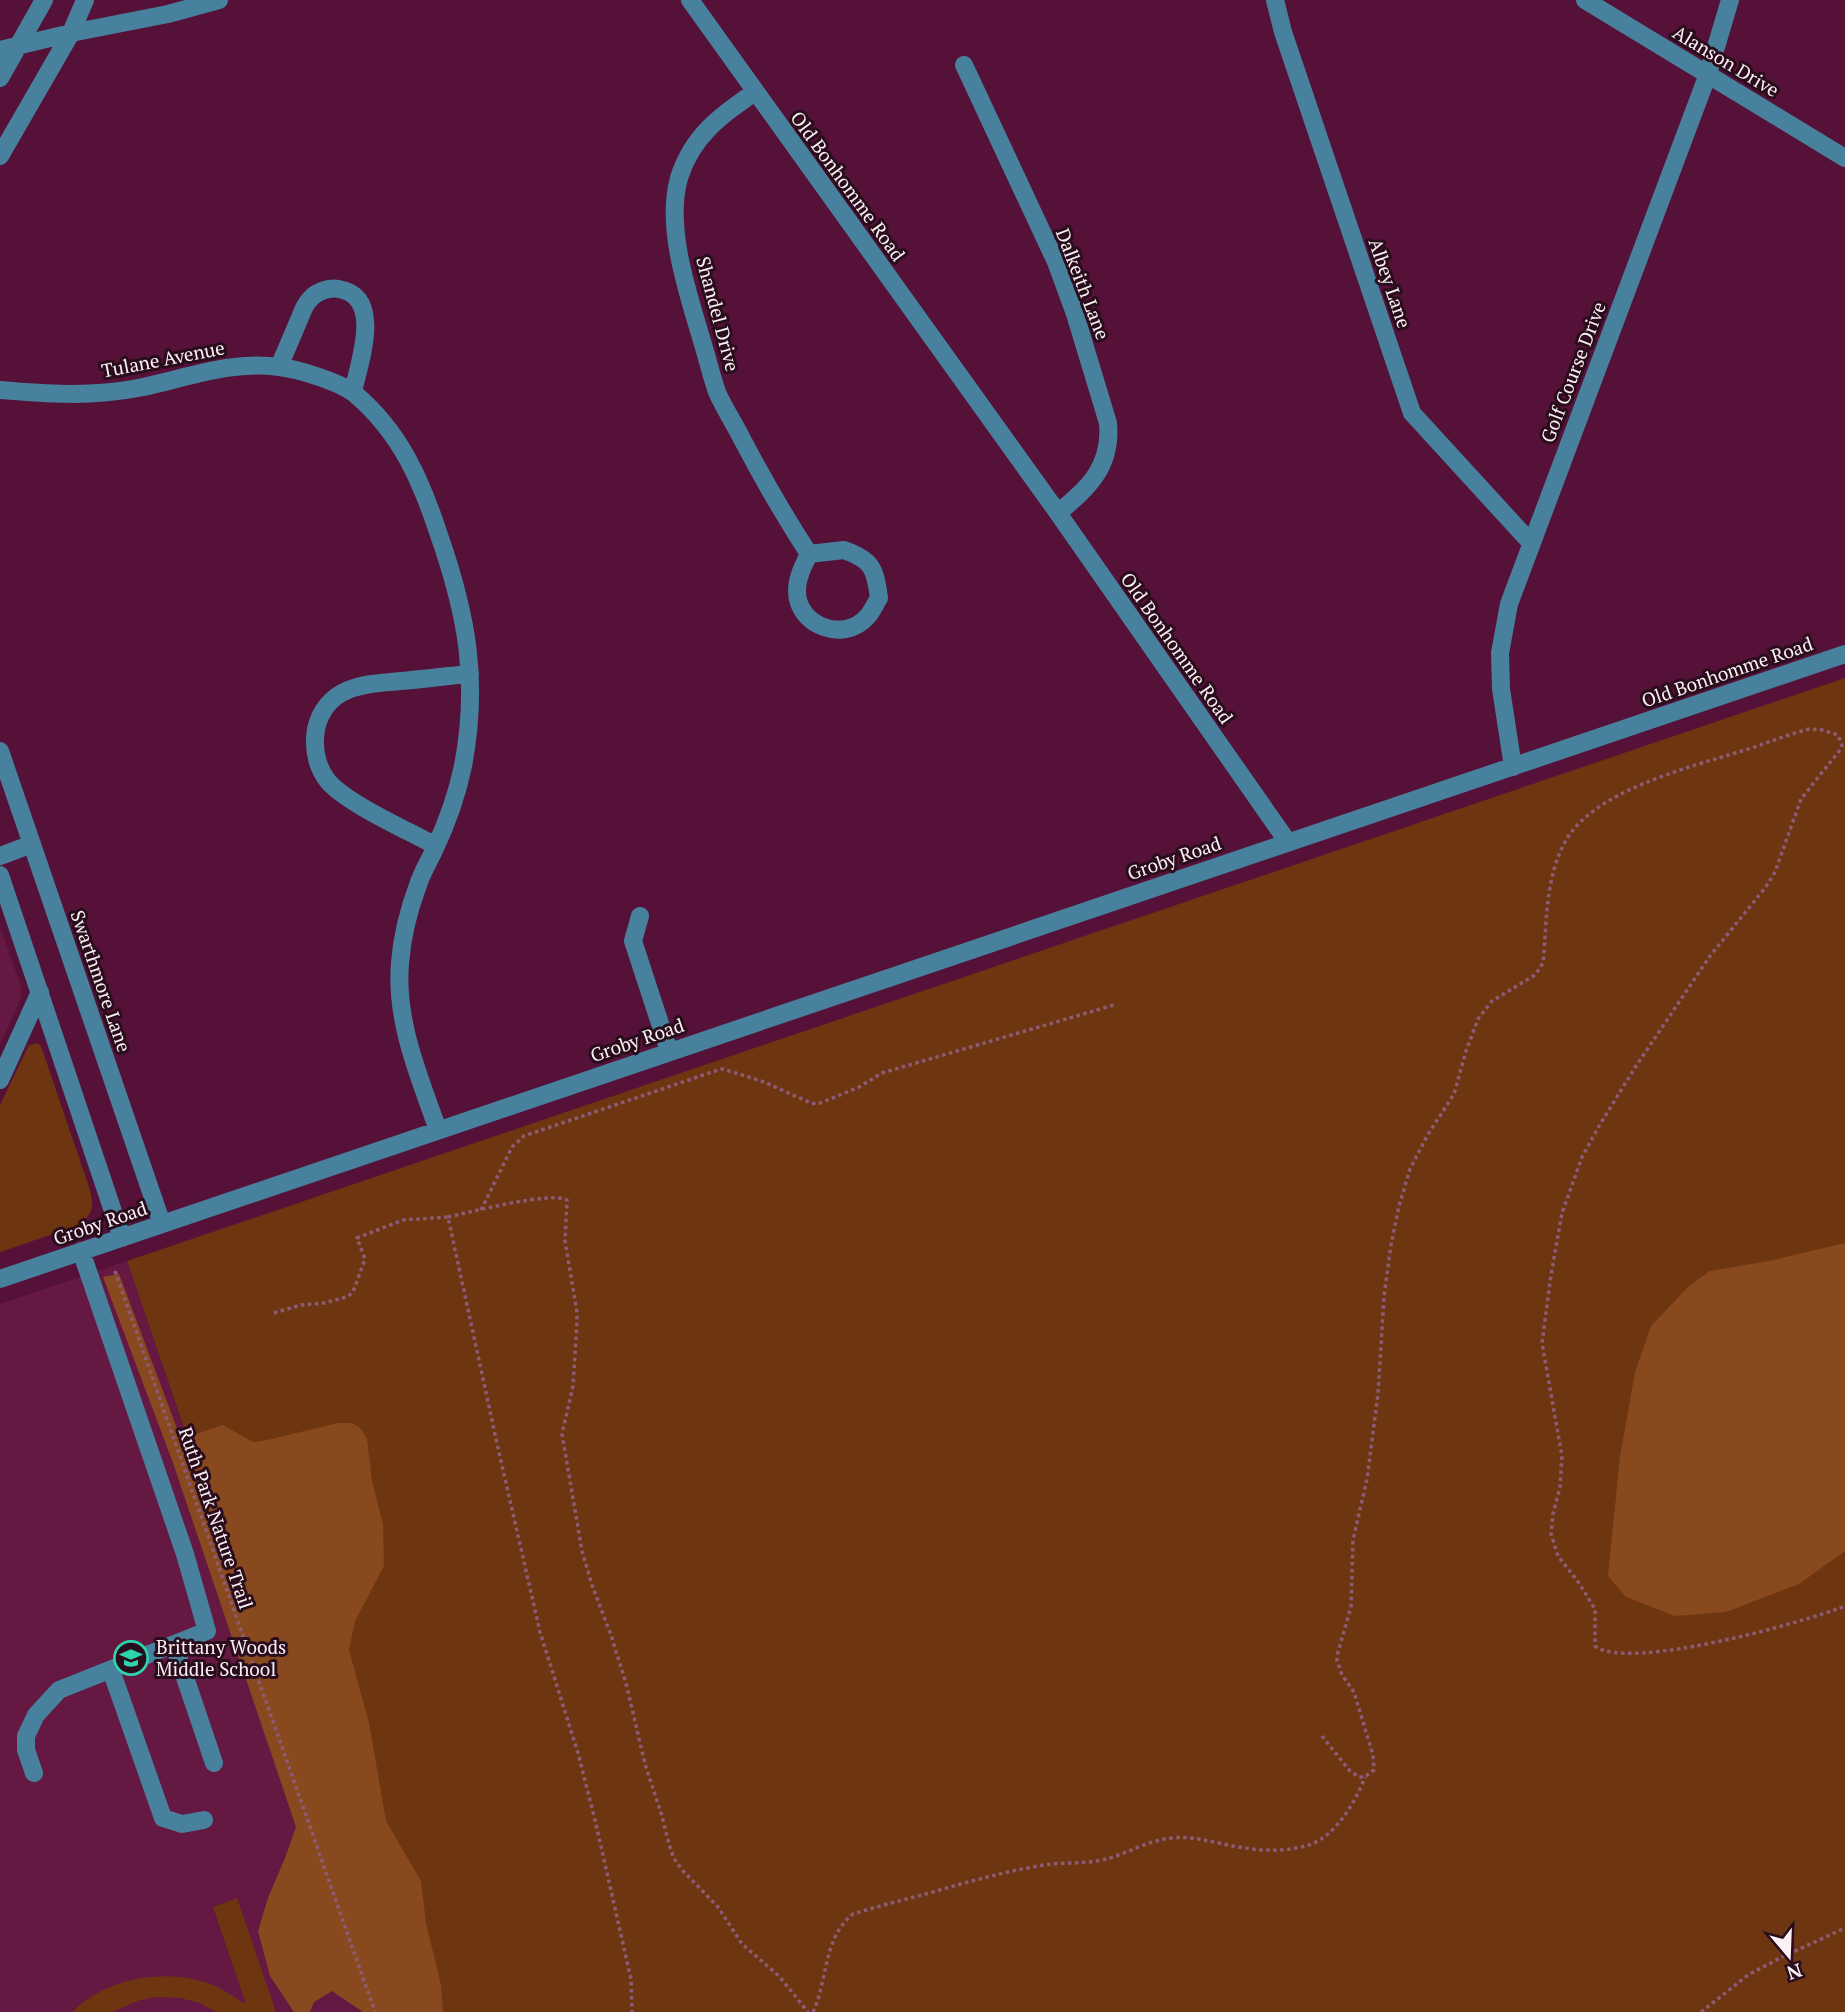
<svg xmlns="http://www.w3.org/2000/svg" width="1845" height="2012" font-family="'PT Serif',serif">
<rect width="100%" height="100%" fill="#551138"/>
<path fill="#641842" d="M0 927 21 986V999L0 1045Z
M127 1261 384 2012H0V1304Z"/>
<path fill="#6d3611" d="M1845 678V2012H384L127 1261Z
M37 1043 41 1046 89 1187C94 1205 94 1213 79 1225L0 1252V1105L29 1045Z
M237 1898 276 2012H216L200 2003 180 1998 158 1997 140 2000 112 2012H72C108 1977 167 1967 213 1985 225 1990 235 1998 246 2004L213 1907Z"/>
<path fill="#89491e" d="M1845 1243V1551L1799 1584 1726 1612 1675 1616 1626 1597 1608 1576 1620 1457 1635 1372 1651 1326 1689 1286 1710 1271 1769 1261Z
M119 1274 181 1439 223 1425 253 1442 263 1441 338 1423H352L360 1428 367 1439 372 1481 383 1524 384 1566 355 1621 349 1650 369 1723 386 1821 421 1881 426 1923 441 1985 443 2012H363L332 1991 314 2002 310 2012H294L270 1976 258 1931 268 1898 285 1858 296 1827 173 1463 103 1277Z"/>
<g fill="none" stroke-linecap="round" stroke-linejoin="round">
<path stroke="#8c5c77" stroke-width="3.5" stroke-dasharray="3.5 3.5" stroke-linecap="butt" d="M481 1210 512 1147 524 1136 712 1072 722 1069 739 1074 764 1082 811 1103 818 1104 859 1087 882 1073 1114 1005
M448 1217C470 1212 552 1191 567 1200L565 1241 577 1312V1322L573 1386 562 1434 582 1551 592 1585 611 1635 627 1687 645 1764 661 1813 671 1851 676 1862 684 1872 718 1907 742 1944 779 1976 808 2012
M115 1271 375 2012
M274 1313 301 1305 324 1303 347 1297 353 1292 365 1259 357 1238 403 1220 448 1217 498 1448 540 1632 578 1753 595 1820 631 1979 632 2012
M1322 1736 1349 1770 1359 1777H1365L1374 1770 1373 1755 1354 1692 1342 1675 1337 1660 1338 1652 1351 1607 1353 1540 1367 1479 1378 1394 1384 1296 1391 1245 1399 1206 1410 1169 1427 1136 1454 1094 1466 1051 1478 1019 1492 1001 1535 975 1543 963C1547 922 1545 879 1565 842 1592 791 1690 767 1742 751 1765 744 1786 735 1809 729L1822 730 1838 735 1842 745 1840 750 1801 799 1775 872 1765 888 1710 956 1636 1066 1599 1126 1582 1157 1562 1213 1551 1275 1542 1343 1562 1456 1560 1487 1553 1514 1551 1534 1558 1556 1579 1583 1595 1609V1646C1628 1672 1805 1622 1845 1606
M813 2012C828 1980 823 1938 853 1914 882 1905 911 1898 940 1890 974 1880 1008 1871 1044 1865 1063 1862 1083 1864 1102 1860 1126 1855 1147 1840 1172 1838 1189 1836 1203 1840 1219 1843 1249 1850 1279 1854 1309 1845 1335 1837 1356 1801 1365 1777
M1701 2012 1748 1975 1780 1958 1845 1928"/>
<path stroke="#48819d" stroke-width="18" d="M690 0 1058 513 1287 841
M1275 0 1283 32 1412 413 1531 543
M1585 0 1845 158
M0 50 71 33 168 14 219 0
M964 65 1056 262 1075 314 1108 423C1112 467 1088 488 1058 513
M0 78 44 0
M755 92C721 115 692 136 679 178 665 228 688 293 702 341 707 357 711 375 717 392 724 408 734 423 742 439 763 479 785 517 809 554
M0 156 71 33 85 0
M279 367C285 352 292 337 298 322 301 316 303 308 307 303 314 292 328 287 339 289 384 297 359 363 353 392
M0 390C45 394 93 397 138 388 184 379 231 360 279 367 298 369 340 382 355 394 400 432 421 480 439 535 467 615 479 681 463 766 457 794 447 823 435 848 430 860 422 872 418 885 409 909 402 937 400 963 395 1021 419 1076 438 1130
M844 550C872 560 875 568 879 598 875 604 872 612 867 617 844 643 797 626 797 591 797 578 803 566 809 554Z
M0 751 162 1224
M1513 767 1501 689 1500 653 1509 604 1708 74 1730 0
M436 846C409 831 345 803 327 780 316 765 313 748 316 729 320 711 331 697 348 690 365 683 383 683 401 681 424 679 447 676 470 674
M0 856 32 844
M0 875 122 1238
M640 916 633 941 669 1051
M0 1080 40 992
M0 1279 1845 654
M174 1645 214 1763
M111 1670 163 1818 182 1824 204 1820
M34 1773 26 1750V1736L36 1715 59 1690 207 1631 185 1554 81 1251"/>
</g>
<defs>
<g id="school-ring" transform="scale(1.75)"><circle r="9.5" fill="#2a0d1c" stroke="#2ed4ab" stroke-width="1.5"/><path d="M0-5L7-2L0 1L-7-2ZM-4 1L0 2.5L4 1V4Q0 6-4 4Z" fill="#2ed4ab"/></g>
</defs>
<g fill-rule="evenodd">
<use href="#school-ring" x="131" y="1658"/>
</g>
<g text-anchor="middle" stroke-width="6" stroke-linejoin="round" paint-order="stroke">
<g font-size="19" fill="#faf1f5" stroke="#2a0d1c">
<text transform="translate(1726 61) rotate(31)" y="7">Alanson Drive</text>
<text transform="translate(848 186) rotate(54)" y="7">Old Bonhomme Road</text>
<text transform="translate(1390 283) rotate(71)" y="7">Albey Lane</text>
<text transform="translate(1083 284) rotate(69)" y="7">Dalkeith Lane</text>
<text transform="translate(718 314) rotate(75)" y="7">Shandel Drive</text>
<text transform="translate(163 359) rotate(-11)" y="7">Tulane Avenue</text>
<text transform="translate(1573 372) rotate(-69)" y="7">Golf Course Drive</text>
<text transform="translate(1177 648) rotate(55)" y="7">Old Bonhomme Road</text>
<text transform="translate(1727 672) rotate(-19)" y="7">Old Bonhomme Road</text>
<text transform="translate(1174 858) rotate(-19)" y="7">Groby Road</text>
<text transform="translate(101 981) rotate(71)" y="7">Swarthmore Lane</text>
<text transform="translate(637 1040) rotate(-19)" y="7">Groby Road</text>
<text transform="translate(100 1223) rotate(-19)" y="7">Groby Road</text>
<text transform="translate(216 1518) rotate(71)" y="7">Ruth Park Nature Trail</text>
</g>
<g font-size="19" fill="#faf1f5" stroke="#2a0d1c" text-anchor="start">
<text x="156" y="1654">Brittany Woods<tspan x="156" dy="22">Middle School</tspan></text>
</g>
</g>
<g transform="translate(1789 1956) rotate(161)" stroke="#2a0d1c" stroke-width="5" paint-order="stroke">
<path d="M0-5L12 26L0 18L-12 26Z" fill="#faf1f5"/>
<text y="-10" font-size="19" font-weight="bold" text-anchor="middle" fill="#faf1f5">N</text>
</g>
</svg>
